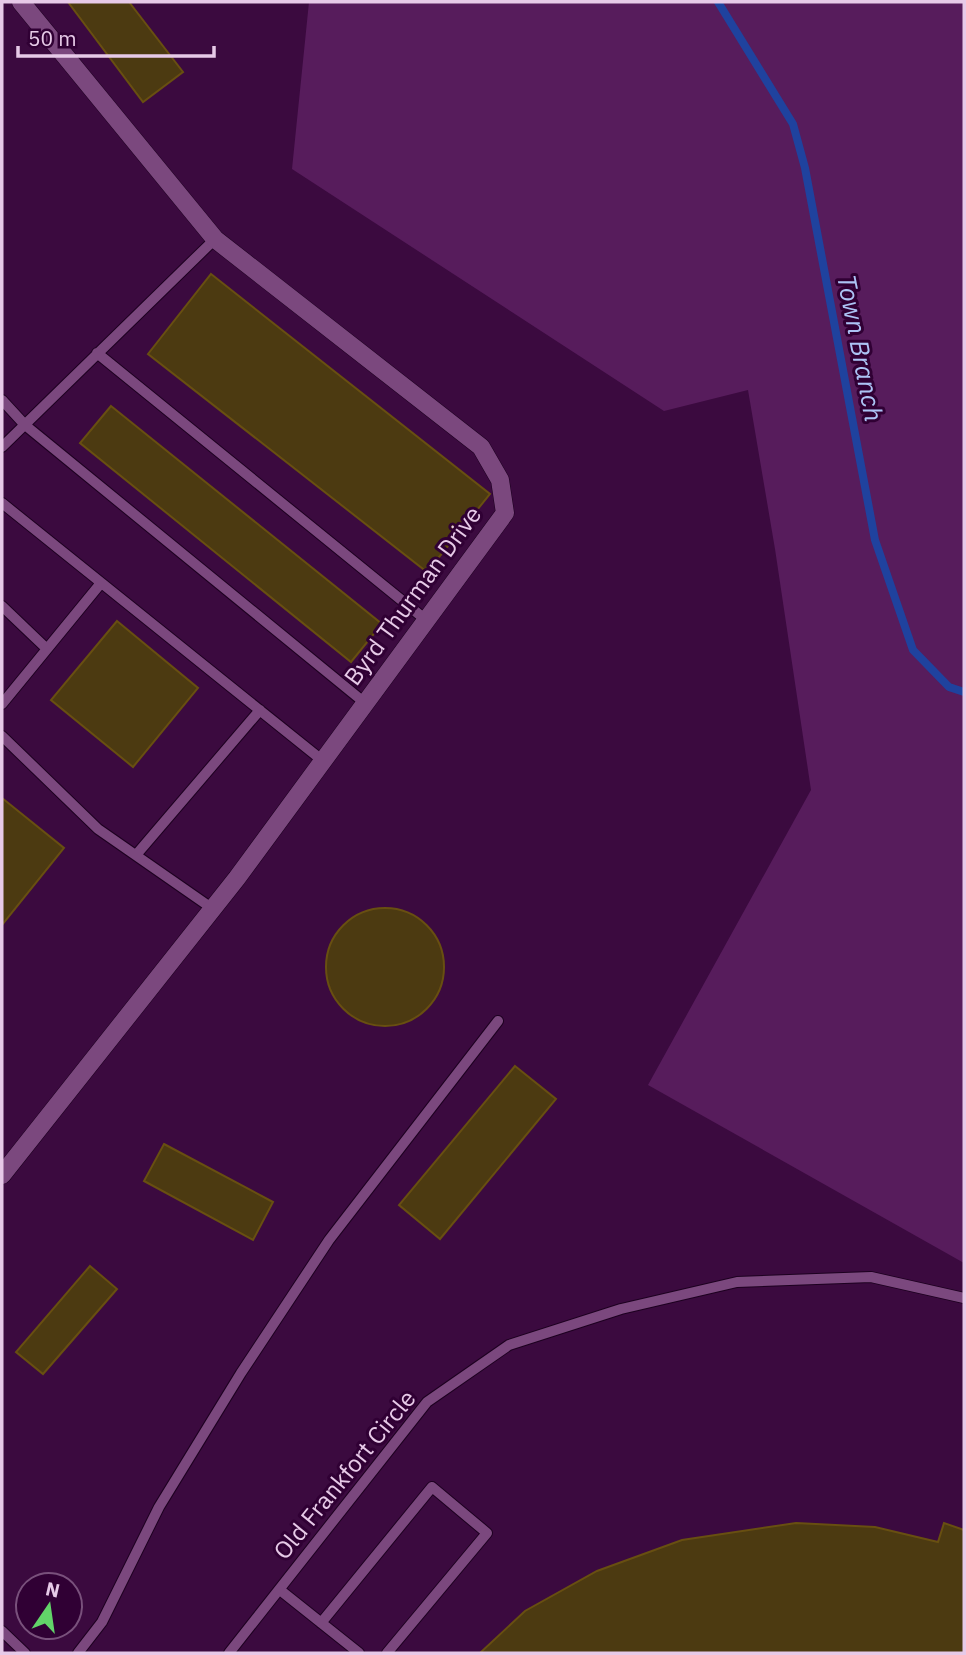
<svg xmlns="http://www.w3.org/2000/svg" width="966" height="1655" font-family="'IBM Plex Sans',sans-serif">
<rect width="100%" height="100%" fill="#3b0a3f"/>
<path fill="#571c5c" d="M309 2H964V1263L648 1085 811 790 775 549 748 390 664 411 292 169Z"/>
<g fill="none" stroke-linecap="round" stroke-linejoin="round">
<path stroke="#1f429e" stroke-width="8" d="M718 2 793 124 805 168 875 540 913 650 949 687 964 692"/>
</g>
<path fill="#4c3a11" stroke="#684f11" stroke-width="2" d="M68 2H129L183 72 143 102Z
M211 274 490 494 427 572 148 354Z
M111 406 382 624 351 662 80 443Z
M117 621 198 688 133 767 51 700Z
M2 798 64 848 2 925Z
M326 967a59 59 0 1 1 118 0a59 59 0 1 1-118 0Z
M515 1066 556 1099 440 1239 399 1205Z
M164 1144 273 1202 253 1240 144 1181Z
M90 1266 117 1289 43 1374 16 1352Z
M796 1523 875 1527 938 1542 944 1523 964 1530V1653H480L525 1611 597 1571 682 1540Z"/>
<g fill="none" stroke-linecap="round" stroke-linejoin="round">
<g stroke="#1d0020" stroke-width="12">
<path id="lane" d="M97 353 426 620
M2 400 25 425 365 703
M2 447 215 239
M2 503 323 761
M2 606 47 649
M2 704 101 583
M2 736 98 829 213 909
M136 855 260 710
M280 1590 359 1653
M321 1623 432 1487 487 1533 387 1653
M2 1631 25 1653
M78 1653 102 1622 159 1507 241 1373 329 1240 498 1021
M229 1653 427 1402 509 1345 621 1309 737 1282 871 1277 964 1298"/>
</g>
<g stroke="#1d0020" stroke-width="19">
<path id="street" d="M2 1175 237 878 505 513 500 480 481 447 215 239 21 2"/>
</g>
<use href="#lane" stroke="#7b487e" stroke-width="10"/>
<use href="#street" stroke="#7b487e" stroke-width="18"/>
</g>
<g text-anchor="middle" stroke-width="6" stroke-linejoin="round" paint-order="stroke">
<g font-size="24" fill="#e7cae8" stroke="#300034">
<text transform="translate(413 596) rotate(-54)" y="8">Byrd Thurman Drive</text>
<text transform="translate(345 1475) rotate(-51)" y="8">Old Frankfort Circle</text>
</g>
<g font-size="26" font-style="italic" fill="#acc3f5" stroke="#300034">
<text transform="translate(860 348) rotate(79)" y="9">Town Branch</text>
</g>
</g>
<rect width="966" height="1655" fill="none" stroke="#e7cae8" stroke-width="7"/>
<g transform="translate(49 1606) rotate(13)"><circle r="33" fill="#300034" stroke="#79517c" stroke-width="2"/>
<path d="M0-5L12 26L0 18L-12 26Z" fill="#62d469"/>
<text y="-10" font-size="19" font-weight="bold" text-anchor="middle" fill="#e7cae8">N</text>
</g>
<path d="M18 46v10h196v-10" fill="none" stroke="#e7cae8" stroke-width="3.5"/>
<text x="28" y="46" font-size="21" fill="#e7cae8" stroke="#300034" stroke-width="5" paint-order="stroke">50 m</text>
</svg>
